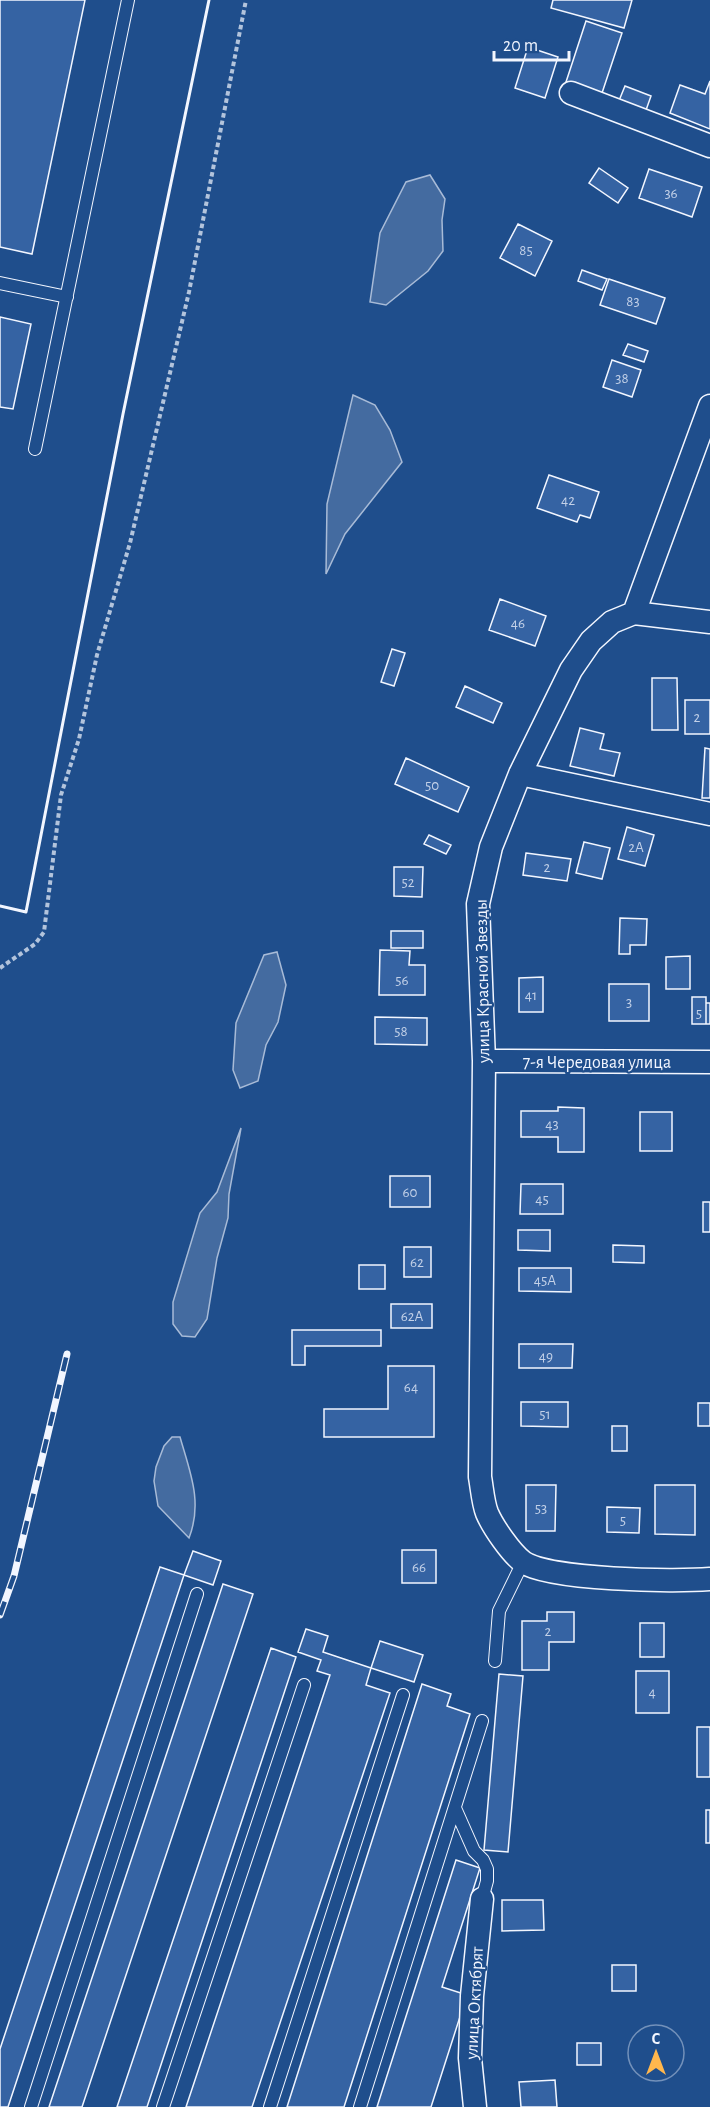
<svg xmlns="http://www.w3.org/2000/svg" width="710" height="2107" font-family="'Alegreya Sans',sans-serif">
<rect width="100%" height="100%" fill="#1f4e8c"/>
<path fill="#446ba0" stroke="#a8bbd7" stroke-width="1.5" d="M430 175 445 199 442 220 443 251 428 271 386 305 370 302 380 233 406 182Z
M353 395 375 405 390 430 402 462 345 534 326 574 327 504Z
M277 952 286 985 278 1022 266 1045 258 1081 240 1088 233 1070 236 1023 264 955Z
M241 1128 229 1194 228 1218 217 1258 207 1319 195 1337 182 1336 173 1324V1302L200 1213 217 1192Z
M172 1437H180C190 1472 203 1502 189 1538L158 1506 154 1481 156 1467 164 1446Z"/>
<path fill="#3563a3" stroke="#f2f6ff" stroke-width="1.5" d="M0 0H85L32 254 0 247Z
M553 0H632L624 28 551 8Z
M586 21 622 33 602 93 566 82Z
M528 47 558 57 545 98 515 88Z
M710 81V129L670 113 680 85 705 94Z
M625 86 651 96 645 113 618 103Z
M599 168 628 188 618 203 589 183Z
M649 169 702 187 692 217 639 198Z
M518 224 552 241 535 276 500 258Z
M582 270 607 279 602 290 578 281Z
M609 279 665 298 656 324 600 305Z
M0 317 31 324 13 409 0 407Z
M628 344 648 351 644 362 623 355Z
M612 360 641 370 632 397 603 387Z
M549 475 599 492 590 518 580 515 577 522 537 508Z
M500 599 546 616 535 646 489 630Z
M392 649 405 653 394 686 381 682Z
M652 678H677L678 730H652Z
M465 686 502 703 493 723 456 707Z
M685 700H710V734H685Z
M580 728 604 734 600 749 620 753 614 776 570 766Z
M705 748 710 749V798H702Z
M406 758 469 787 458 812 395 784Z
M627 827 654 835 645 866 618 859Z
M429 835 451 845 446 854 424 844Z
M584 842 610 848 602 879 576 873Z
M526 853 571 859 567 881 523 875Z
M394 867H423L422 897 394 896Z
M620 918 647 919 646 945H630V954H619Z
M391 931H423V948H391Z
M380 950 410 951 409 965H425V995H379Z
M690 956V989H666V957Z
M543 977V1012H519V978Z
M609 984H649V1021H609Z
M692 997H706V1024H692Z
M706 1003H710V1024H706Z
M375 1017 427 1018V1045L375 1044Z
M558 1107 584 1108V1152H558V1137H521V1111H558Z
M640 1112H672V1151H640Z
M390 1176H430V1207H390Z
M521 1184H563V1214H520Z
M703 1202H710V1232H703Z
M518 1230H550V1251L518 1250Z
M613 1245 644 1246V1263L613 1262Z
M404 1247H431V1277H404Z
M359 1265H385V1289H359Z
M519 1268H571V1292L519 1291Z
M391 1304H432V1328H391Z
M292 1330H381V1346H305V1365H292Z
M519 1344H573L572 1368H519Z
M388 1366H434V1437H324V1409H388Z
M521 1402H568V1427L521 1426Z
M698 1403H710V1426H698Z
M612 1426H627V1451H612Z
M526 1485H556L555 1531H526Z
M655 1485H695V1535L655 1534Z
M607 1507 640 1508 639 1533 607 1532Z
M402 1550H436V1583H402Z
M193 1551 221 1561 213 1585 184 1575Z
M160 1567 184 1575 8 2107H0V2049Z
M223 1584 253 1594 82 2107H49Z
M547 1612H574V1642H549V1670H522V1621H547Z
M640 1623H664V1657H640Z
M306 1629 328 1636 323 1652 371 1668 366 1685 390 1693 252 2107H186L330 1675 317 1671 321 1660 298 1652Z
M380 1641 423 1655 414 1682 371 1668Z
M271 1648 296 1657 147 2107H117Z
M636 1671H669V1713H636Z
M499 1674 523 1676 508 1852 484 1850Z
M422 1684 451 1694 447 1706 470 1714 344 2107H287Z
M697 1727H710V1777H697Z
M706 1810H710V1843H706Z
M456 1860 480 1868 442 1987 467 1995 431 2107H377Z
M502 1900H543L544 1930 502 1931Z
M612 1965H636V1991H612Z
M577 2043H601V2065H577Z
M555 2080 557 2107H521L519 2082Z"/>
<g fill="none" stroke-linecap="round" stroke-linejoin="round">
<g stroke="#f2f6ff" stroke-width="14">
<path id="lane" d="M0 283 67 297
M35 449 128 0
M495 1661 499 1611 523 1562
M455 1808 474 1851 483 1860 487 1869V1881L482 1899
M31 2107 197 1594
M163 2107 304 1685
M270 2107 403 1695
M360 2107 482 1721"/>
</g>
<g stroke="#f2f6ff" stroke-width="25">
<path id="street" d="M571 93 710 146
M710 406 634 613 612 622 591 641 571 670 520 774 491 847 478 904 484 1061 480 1477C482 1488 483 1503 487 1513 493 1527 511 1553 523 1562 549 1580 675 1582 710 1579
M634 613 710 622
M520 774 710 814
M484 1061 710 1062
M475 2107 470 2058 472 1996 482 1899"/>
</g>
<path stroke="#b3c4dc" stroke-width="4" stroke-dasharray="4.5 3" stroke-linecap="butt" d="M0 968 35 944 44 932 61 795 79 739 97 655 130 543 189 292 246 0"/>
<use href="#lane" stroke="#1f4e8c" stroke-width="12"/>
<use href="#street" stroke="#1f4e8c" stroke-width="22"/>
<g stroke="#f2f6ff" stroke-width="7">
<path id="rail" d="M0 1615 14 1576 67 1354"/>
</g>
<use href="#rail" stroke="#1f4e8c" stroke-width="4.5" stroke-dasharray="14" stroke-linecap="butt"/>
<path stroke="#f2f6ff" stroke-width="3" d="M0 906 26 912 123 414 209 0"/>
</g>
<g text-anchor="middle" stroke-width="4.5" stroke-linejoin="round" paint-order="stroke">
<g font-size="15" fill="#c3d1e8">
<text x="671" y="198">36</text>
<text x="526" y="255">85</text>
<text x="633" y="306">83</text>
<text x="622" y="383">38</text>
<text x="568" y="505">42</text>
<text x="518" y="628">46</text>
<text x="697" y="722">2</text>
<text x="432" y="790">50</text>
<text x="636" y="852">2А</text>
<text x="547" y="872">2</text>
<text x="408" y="887">52</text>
<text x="402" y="985">56</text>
<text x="531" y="1000">41</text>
<text x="629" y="1007">3</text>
<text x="699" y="1018">5</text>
<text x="401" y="1036">58</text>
<text x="552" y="1129">43</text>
<text x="410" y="1197">60</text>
<text x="542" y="1204">45</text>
<text x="417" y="1267">62</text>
<text x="545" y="1285">45А</text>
<text x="412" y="1321">62А</text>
<text x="546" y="1361">49</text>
<text x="411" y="1392">64</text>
<text x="545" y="1419">51</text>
<text x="541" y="1513">53</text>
<text x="623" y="1525">5</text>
<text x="419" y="1572">66</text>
<text x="548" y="1636">2</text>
<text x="652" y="1697">4</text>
</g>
<g font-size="18" fill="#f2f6ff" stroke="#1f4e8c">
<text transform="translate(482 981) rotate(-91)" y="6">улица Красной Звезды</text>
<text x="597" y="1068">7-я Чередовая улица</text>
<text transform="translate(474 2003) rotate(-87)" y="6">улица Октябрят</text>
</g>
</g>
<g transform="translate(656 2053)"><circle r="28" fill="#1f4e8c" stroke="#7391ba" stroke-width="1.5"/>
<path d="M0-4.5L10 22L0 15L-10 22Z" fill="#ffb74d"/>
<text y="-9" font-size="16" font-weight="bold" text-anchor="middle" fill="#f2f6ff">С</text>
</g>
<path d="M494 51v9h75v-9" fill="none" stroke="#f2f6ff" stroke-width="3"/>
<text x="503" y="51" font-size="18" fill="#f2f6ff" stroke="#1f4e8c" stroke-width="4.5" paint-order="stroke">20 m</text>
</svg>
